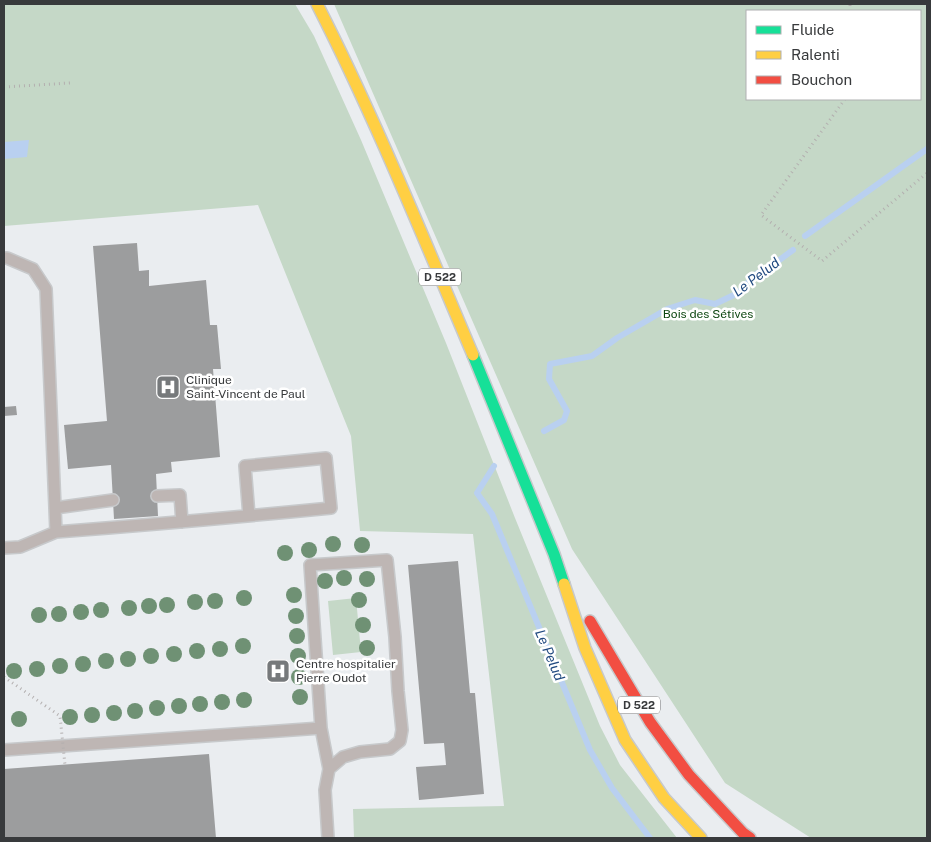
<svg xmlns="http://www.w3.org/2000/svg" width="931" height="842" font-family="'Public Sans',sans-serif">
<rect width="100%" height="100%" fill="#eaedf0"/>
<path fill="#c5d8c7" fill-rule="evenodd" d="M4 4H295L314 36 361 140 446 343 515 518 600 726 620 765 677 838H354L353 809 504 806 473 534 360 531 351 436 258 205 4 226Z
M334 4H927V838H811L725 783 572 549ZM747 11H920V99H747Z
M356 598 361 652 333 655 328 601Z"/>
<path fill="#b9d0f0" d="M29 140 27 157 4 159V142Z"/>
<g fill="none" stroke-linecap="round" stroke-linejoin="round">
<path stroke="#b9d0f0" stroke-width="6" d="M805 236 927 149
M544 431 564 420 567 411 549 379 550 364 592 356 617 338 667 309 695 300 715 304 738 293 756 274 774 264 793 250
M494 466 477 493 492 514 590 750 612 788 650 838"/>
</g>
<path fill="#9c9d9e" d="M137 243 139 271 149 270V286L206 280 210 325H217L221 369H213L220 457 171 462 172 472 156 474 158 516 114 519 111 465 68 469 64 425 107 421 93 246Z
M16 406 17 415 4 416V407Z
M458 561 470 693H475L484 794 419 800 416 767 446 765 444 743 424 744 408 565Z
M209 754 216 838H4V769Z"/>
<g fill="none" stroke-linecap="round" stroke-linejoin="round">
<g stroke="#c7c9cb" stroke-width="14">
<path id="lane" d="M4 258H7L33 269 46 289 56 532 20 547 4 548
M157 496 180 495 182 522
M55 508 113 500
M56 532C148 525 239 517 331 508L326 458 245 466 249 516
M4 750 321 728
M328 838 325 790 329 769 321 728 310 565 387 560 395 637 398 691 402 730 400 741 390 749 360 752 343 757 329 769"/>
</g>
<g stroke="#c7c9cb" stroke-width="14">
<path id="fast" d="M473 355 554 554 564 584"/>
</g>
<g stroke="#c7c9cb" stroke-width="14">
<path id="slow" d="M317 4C375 118 423 237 473 355
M564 584 585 648 625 740 664 798 701 838"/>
</g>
<g stroke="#c7c9cb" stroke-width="14">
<path id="jam" d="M590 621 650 722 689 775 743 833 750 838"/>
</g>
<path stroke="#b3afaf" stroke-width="3" stroke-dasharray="1 4" stroke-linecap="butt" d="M850 11V4
M4 87 70 83
M845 99 761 215 822 261 927 173"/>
<use href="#lane" stroke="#beb6b4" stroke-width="11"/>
<use href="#fast" stroke="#16e098" stroke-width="11"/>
<use href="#slow" stroke="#ffcf43" stroke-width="11"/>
<use href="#jam" stroke="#f24e42" stroke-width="11"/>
<path stroke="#b3afaf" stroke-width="3" stroke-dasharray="1 4" stroke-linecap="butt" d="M4 677 60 716 65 765"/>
</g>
<g fill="#6f9174">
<circle cx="333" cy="544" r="8"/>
<circle cx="362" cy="545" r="8"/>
<circle cx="309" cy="550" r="8"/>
<circle cx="285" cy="553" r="8"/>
<circle cx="344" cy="578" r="8"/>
<circle cx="367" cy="579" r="8"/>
<circle cx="325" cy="581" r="8"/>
<circle cx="294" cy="595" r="8"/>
<circle cx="244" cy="598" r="8"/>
<circle cx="359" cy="600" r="8"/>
<circle cx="215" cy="601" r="8"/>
<circle cx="195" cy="602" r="8"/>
<circle cx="167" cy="605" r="8"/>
<circle cx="149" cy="606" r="8"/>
<circle cx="129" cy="608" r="8"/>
<circle cx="101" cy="610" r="8"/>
<circle cx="81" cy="612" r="8"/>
<circle cx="59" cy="614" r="8"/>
<circle cx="39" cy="615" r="8"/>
<circle cx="296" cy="616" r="8"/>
<circle cx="363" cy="625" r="8"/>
<circle cx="297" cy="636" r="8"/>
<circle cx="243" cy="646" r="8"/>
<circle cx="367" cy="648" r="8"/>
<circle cx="220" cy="649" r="8"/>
<circle cx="197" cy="651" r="8"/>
<circle cx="174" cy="654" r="8"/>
<circle cx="151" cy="656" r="8"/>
<circle cx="298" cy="656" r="8"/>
<circle cx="128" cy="659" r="8"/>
<circle cx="106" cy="661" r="8"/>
<circle cx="83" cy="664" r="8"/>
<circle cx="60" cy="666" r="8"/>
<circle cx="37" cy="669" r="8"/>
<circle cx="14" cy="671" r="8"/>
<circle cx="299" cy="677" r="8"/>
<circle cx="300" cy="697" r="8"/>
<circle cx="244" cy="700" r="8"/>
<circle cx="222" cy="702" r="8"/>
<circle cx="200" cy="704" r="8"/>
<circle cx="179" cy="706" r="8"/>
<circle cx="157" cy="708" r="8"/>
<circle cx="135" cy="711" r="8"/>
<circle cx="114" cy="713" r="8"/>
<circle cx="92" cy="715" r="8"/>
<circle cx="70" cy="717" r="8"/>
<circle cx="19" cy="719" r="8"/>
</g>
<defs>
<g id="hospital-square" transform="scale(1.25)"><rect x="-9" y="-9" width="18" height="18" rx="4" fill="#76797b" stroke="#fff"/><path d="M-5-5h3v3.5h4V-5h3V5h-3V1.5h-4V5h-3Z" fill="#fff"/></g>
</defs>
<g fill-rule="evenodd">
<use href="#hospital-square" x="168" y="387"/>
<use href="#hospital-square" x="278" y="671"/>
</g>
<g text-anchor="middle" stroke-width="5" stroke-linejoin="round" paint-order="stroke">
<g fill="#fff" stroke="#747576" stroke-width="1">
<rect x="419" y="268.5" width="42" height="17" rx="4"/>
<rect x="618" y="696.5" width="42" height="17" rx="4"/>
</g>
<g font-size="11" font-weight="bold" fill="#383a3c">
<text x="440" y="281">D 522</text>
<text x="639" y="709">D 522</text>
</g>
<g font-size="12" fill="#0b450f" stroke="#fff">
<text x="708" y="318">Bois des Sétives</text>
</g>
<g font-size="12" fill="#383a3c" stroke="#fff" text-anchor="start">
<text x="186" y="384">Clinique<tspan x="186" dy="14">Saint-Vincent de Paul</tspan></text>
<text x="296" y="668">Centre hospitalier<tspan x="296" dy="14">Pierre Oudot</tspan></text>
</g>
<g font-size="14" font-style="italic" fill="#224b81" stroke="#fff">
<text transform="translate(756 277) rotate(-37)" y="5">Le Pelud</text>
<text transform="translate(550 655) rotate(67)" y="5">Le Pelud</text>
</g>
</g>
<rect width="931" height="842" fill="none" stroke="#383a3c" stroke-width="10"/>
<rect x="746" y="10" width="175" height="90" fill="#ffffff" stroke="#afb0b1"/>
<rect x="756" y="26" width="25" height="8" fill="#16e098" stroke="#afb0b1"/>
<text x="791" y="35" font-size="15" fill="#383a3c">Fluide</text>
<rect x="756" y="51" width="25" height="8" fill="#ffcf43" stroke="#afb0b1"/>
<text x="791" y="60" font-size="15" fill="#383a3c">Ralenti</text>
<rect x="756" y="76" width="25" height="8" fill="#f24e42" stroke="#afb0b1"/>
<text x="791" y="85" font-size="15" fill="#383a3c">Bouchon</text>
</svg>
